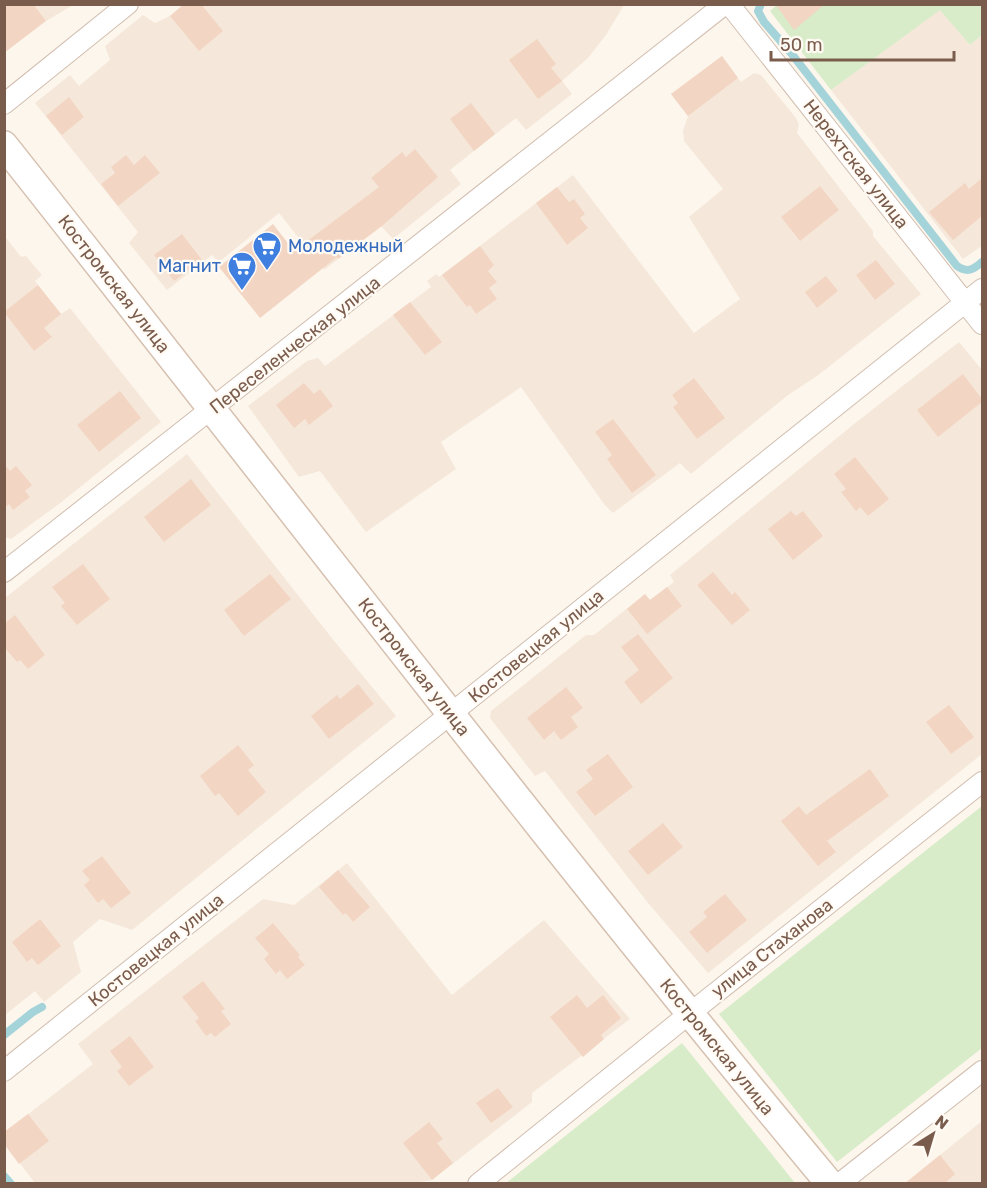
<svg xmlns="http://www.w3.org/2000/svg" width="987" height="1188" font-family="Rubik,sans-serif">
<rect width="100%" height="100%" fill="#fdf6ec"/>
<path fill="#f5e8da" d="M5 5H73L46 21Z
M184 5H624L606 35 588 58 562 81 572 94 526 130 516 118 474 151 450 170 461 184 393 239 381 226 324 270 279 213 219 262 212 255 167 290 129 243 138 232 35 103 70 75 79 86 110 60 105 46 143 15 155 23 170 16Z
M940 9 970 45 982 35V246L963 259 831 90Z
M722 56 741 82 754 73 761 75 796 118 799 124 797 133 873 231V236L921 294 817 376 788 395 691 474 680 463 613 513 604 504 521 387 441 442 456 469 366 532 320 471 299 477 248 406 307 361 318 358 325 366 431 287 427 281 436 274 439 277 573 175 694 333 740 299 689 217 723 189 684 141 683 131 688 116 671 94Z
M4 235 21 257 26 256 42 275 35 281 61 314 70 308 161 422 59 504 11 539 4 537Z
M959 342 982 370V754L708 973 648 903 545 771 535 776 490 718 491 711 586 635H594L645 594 650 600 674 582 670 575 854 424Z
M187 454 331 637 396 716 132 930 100 919 73 942 81 972 44 1002 35 991 5 1015V598Z
M347 863 452 995 544 920 630 1019 532 1093V1102L432 1180 414 1183H35L5 1144V1132L93 1064 78 1044 263 899 294 905Z
M982 1121V1183L904 1184 940 1155Z"/>
<path fill="#d8ecc9" d="M778 4 982 5V35L970 45 940 10 831 90 770 11Z
M982 806V1048L837 1162 719 1014Z
M682 1043 795 1183H506Z"/>
<g fill="none" stroke-linecap="round" stroke-linejoin="round">
<path stroke="#a5d3da" stroke-width="8" d="M761 4 758 11 764 22 791 53 957 266C967 273 973 270 982 262
M4 1035 33 1012 42 1007
M4 1176 11 1184"/>
</g>
<path fill="#f3d5c3" d="M4 4H33L46 21 4 53Z
M184 4H201L223 31 199 51 170 16Z
M775 4H825L794 30Z
M537 39 556 64 551 68 562 81 538 99 509 60Z
M722 56 738 78 688 116 671 94Z
M69 97 84 117 62 135 46 116Z
M471 103 495 134 474 151 450 119Z
M415 149 438 177 382 226 338 259 337 257 260 318 219 267 273 224 294 251 379 187 371 178 402 152 406 157Z
M126 155 134 165 145 155 160 173 118 206 101 184 115 173 111 167Z
M982 178V216L953 240 929 212 965 183 969 189Z
M820 186 839 210 800 241 781 217Z
M557 187 569 202 574 199 585 214 580 218 588 228 567 245 536 203Z
M182 234 202 260 174 281 154 255Z
M480 246 494 265 488 271 497 282 489 288 497 299 476 314 470 305 467 307 442 275Z
M876 260 895 284 875 300 856 275Z
M826 276 838 291 817 308 805 292Z
M38 285 61 314 44 328 52 337 34 351 4 312Z
M410 302 442 342 425 355 393 315Z
M963 374 982 399V402L938 437 917 410Z
M694 378 725 418 697 439 673 407 678 403 672 395Z
M304 383 314 394 320 389 333 406 309 425 305 419 294 428 276 405Z
M120 391 141 418 99 452 77 425Z
M613 419 656 475 632 493 607 459 612 455 595 432Z
M855 457 889 499 868 516 860 507 856 511 841 492 846 489 834 474Z
M4 464 10 471 16 466 32 485 25 491 30 497 13 510 9 504 4 508Z
M191 479 211 505 164 542 144 517Z
M791 511 796 516 803 511 823 536 793 560 768 529Z
M83 564 110 599 77 625 61 606 65 603 52 587Z
M713 572 732 595 735 592 750 610 732 625 697 585Z
M270 574 291 599 244 636 224 610Z
M667 587 682 606 647 634 627 609 645 594 650 600Z
M15 615 45 655 28 669 20 660 17 662 4 647V624Z
M638 634 673 678 641 704 624 682 639 670 621 647Z
M358 684 374 704 329 739 311 716 337 695 340 699Z
M566 687 583 708 571 717 578 727 561 740 554 731 544 740 527 718Z
M949 705 974 737 951 754 926 722Z
M238 745 254 765 248 770 266 792 238 816 219 793 215 796 200 776Z
M608 754 633 787 595 816 576 792 593 779 586 770Z
M870 769 889 796 827 841 836 852 818 866 781 821 799 806 806 815Z
M663 823 683 847 648 875 628 851Z
M102 856 131 893 111 908 103 899 98 903 84 885 90 880 82 871Z
M338 870 370 907 353 922 346 913 343 915 319 887Z
M725 894 747 920 707 953 689 932 707 917 703 912Z
M40 919 61 946 38 965 32 958 27 962 12 942Z
M273 923 300 955 298 957 305 965 287 979 280 970 276 974 264 959 269 954 255 938Z
M203 981 225 1009 221 1011 231 1024 215 1037 211 1033 206 1036 195 1021 199 1018 182 997Z
M577 995 587 1008 603 995 621 1018 601 1035 604 1039 583 1057 550 1017Z
M130 1036 154 1067 129 1086 117 1071 122 1067 110 1051Z
M498 1088 513 1107 491 1123 476 1103Z
M28 1114 49 1141 19 1164 4 1144V1132Z
M429 1122 443 1139 437 1143 453 1163 432 1180 403 1143Z
M940 1155 955 1174 944 1184H904Z"/>
<g fill="none" stroke-linecap="round" stroke-linejoin="round">
<g stroke="#d1beb0" stroke-width="22">
<path id="street" d="M729 4 982 324
M4 104 128 4
M4 572 725 4
M4 1071 982 289
M478 1184 689 1014 982 782
M839 1184 982 1071"/>
</g>
<g stroke="#d6c0b0" stroke-width="30">
<path id="secondary" d="M4 145C279 492 547 844 830 1184"/>
</g>
<use href="#street" stroke="#fff" stroke-width="20"/>
<use href="#secondary" stroke="#fff" stroke-width="27"/>
</g>
<defs>
<g id="supermarket-pin" transform="scale(1.5)"><path d="M0 17L-7.5 6A9.5 9.5 0 1 1 7.5 6Z" fill="#3f7fe0" stroke="#fffaf3"/><path d="M-6-5.5h2.5l.6 2H6L4.5 2H-2.5L-4.4-4H-6ZM-1.5 3.2a1.3 1.3 0 1 0 .1 0ZM3 3.2a1.3 1.3 0 1 0 .1 0Z" fill="#fff"/></g>
</defs>
<g fill-rule="evenodd">
<use href="#supermarket-pin" x="267" y="246"/>
<use href="#supermarket-pin" x="242" y="266"/>
</g>
<g text-anchor="middle" stroke-width="4.5" stroke-linejoin="round" paint-order="stroke">
<g font-size="18" fill="#7a5c4d" stroke="#fffaf3">
<text transform="translate(856 164) rotate(52)" y="6">Нерехтская улица</text>
<text transform="translate(114 284) rotate(52)" y="6">Костромская улица</text>
<text transform="translate(295 345) rotate(-38)" y="6">Переселенческая улица</text>
<text transform="translate(536 646) rotate(-39)" y="6">Костовецкая улица</text>
<text transform="translate(414 667) rotate(52)" y="6">Костромская улица</text>
<text transform="translate(772 948) rotate(-38)" y="6">улица Стаханова</text>
<text transform="translate(156 950) rotate(-39)" y="6">Костовецкая улица</text>
<text transform="translate(717 1047) rotate(51)" y="6">Костромская улица</text>
</g>
<g font-size="18" fill="#366cbe" stroke="#fffaf3" text-anchor="start">
<text x="288" y="252">Молодежный</text>
<text x="221" y="272" text-anchor="end">Магнит</text>
</g>
</g>
<rect width="987" height="1188" fill="none" stroke="#7a5c4d" stroke-width="12"/>
<g transform="translate(933 1134) rotate(37)" stroke="#fffaf3" stroke-width="4.5" paint-order="stroke">
<path d="M0-4.5L10 22L0 15L-10 22Z" fill="#7a5c4d"/>
<text y="-9" font-size="16" font-weight="bold" text-anchor="middle" fill="#7a5c4d">N</text>
</g>
<path d="M771 51v9h183v-9" fill="none" stroke="#7a5c4d" stroke-width="3"/>
<text x="780" y="51" font-size="18" fill="#7a5c4d" stroke="#fffaf3" stroke-width="4.5" paint-order="stroke">50 m</text>
</svg>
